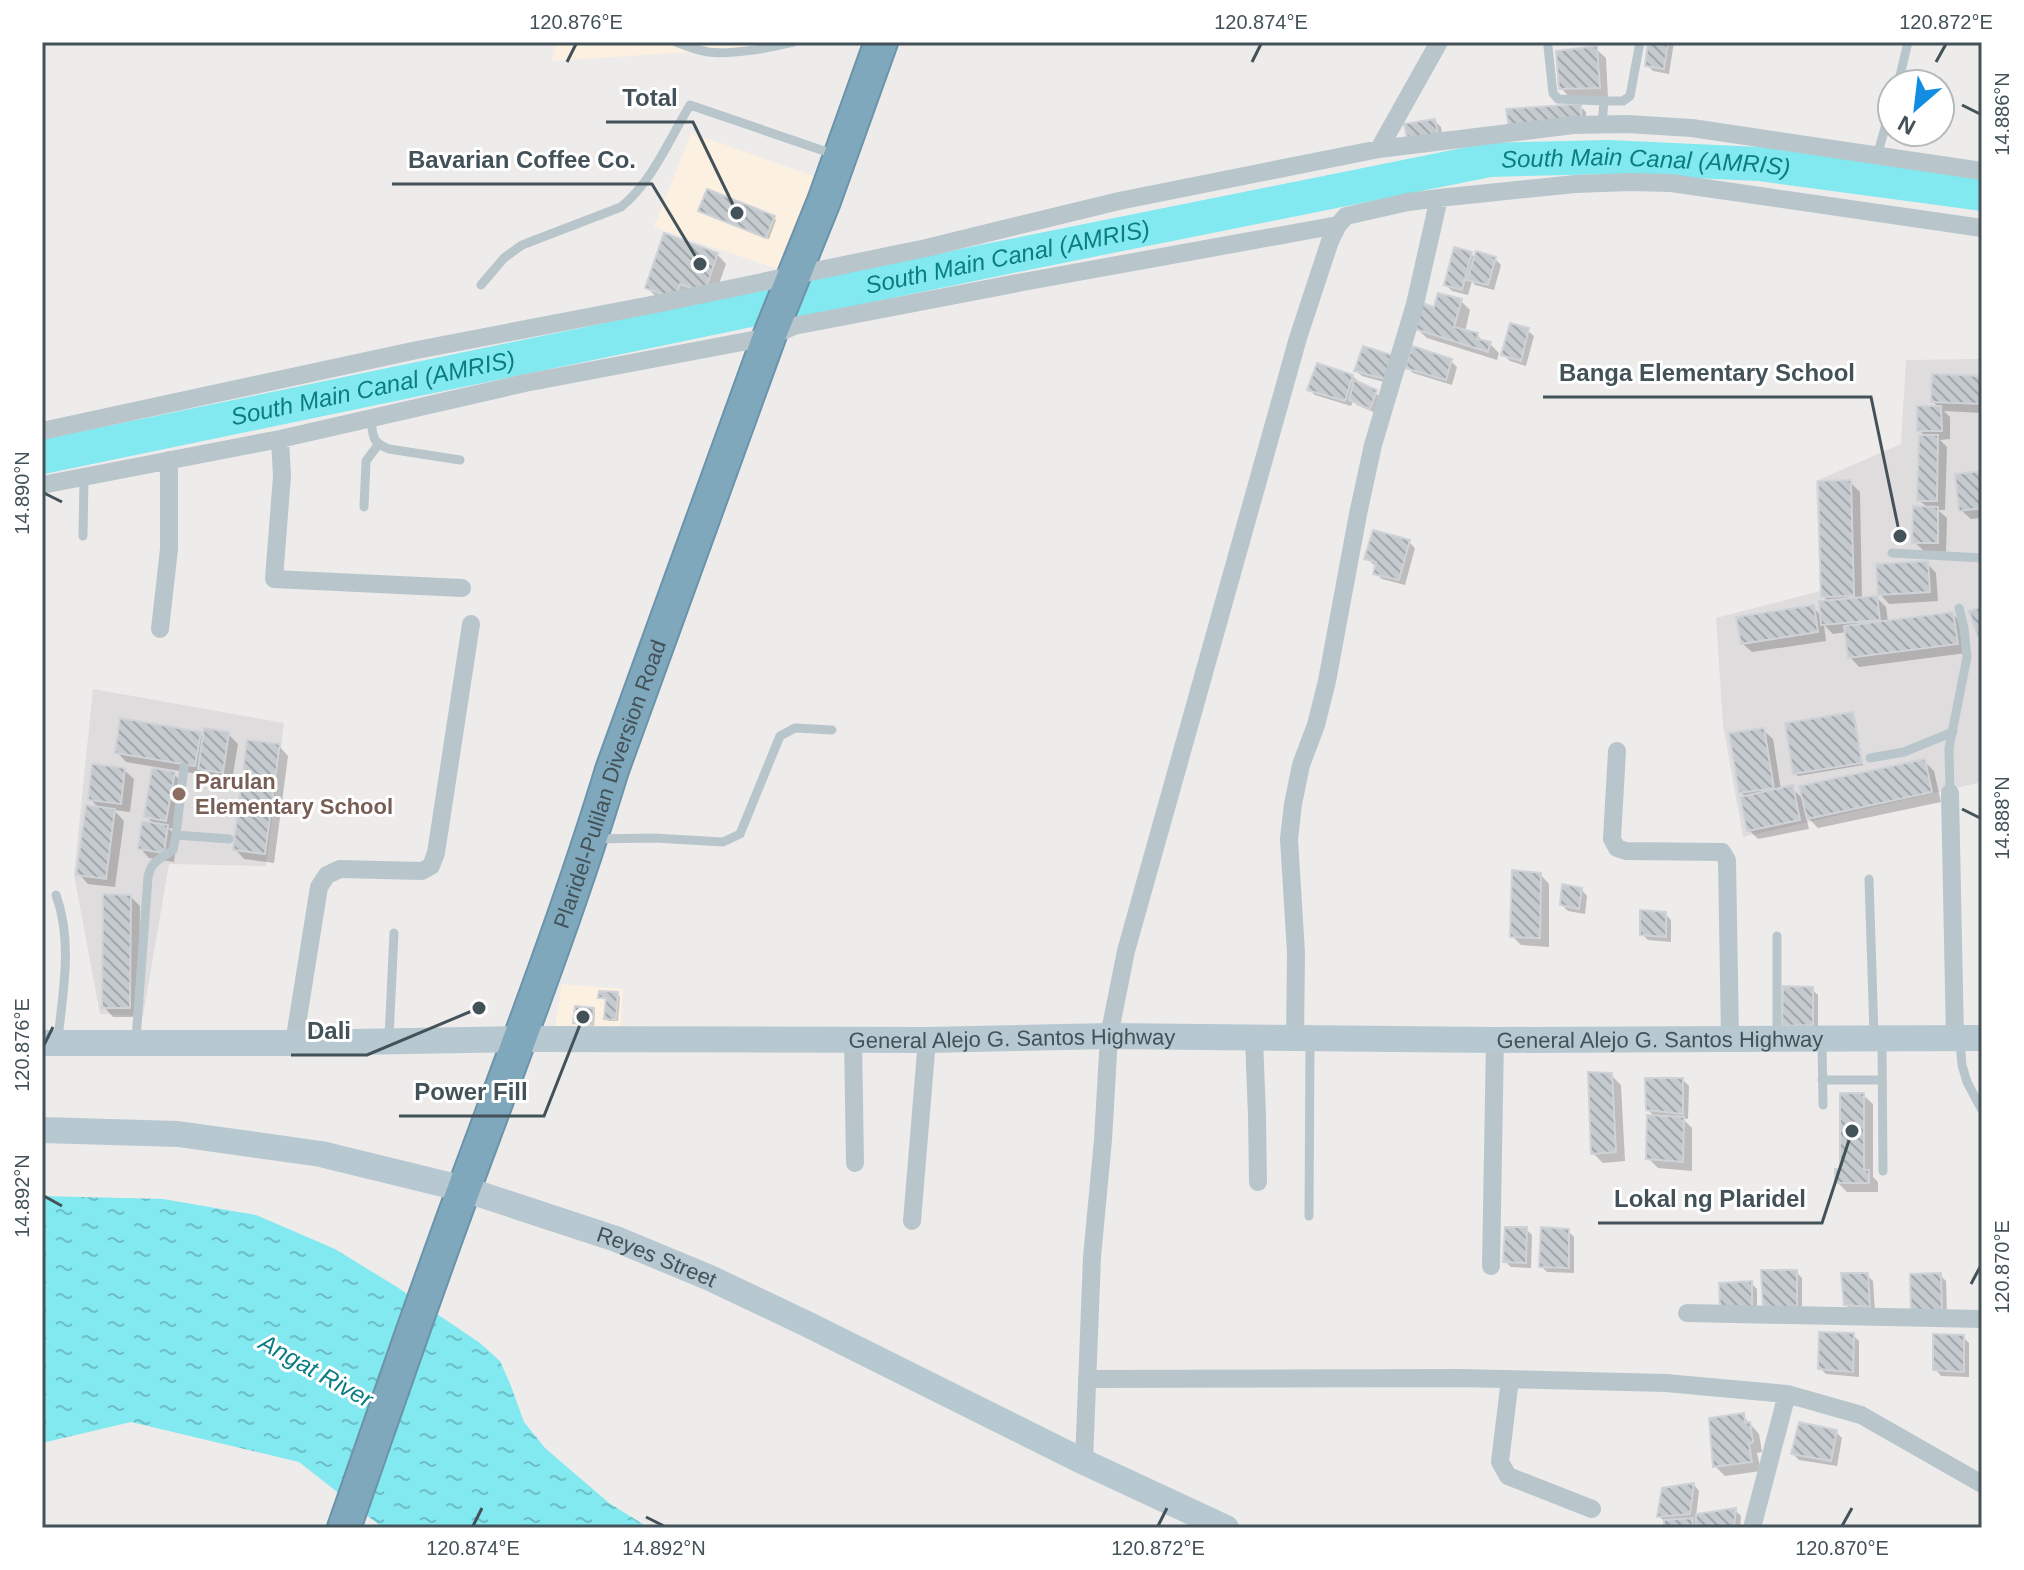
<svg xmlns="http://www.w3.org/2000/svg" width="2024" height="1570" font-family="Helvetica,sans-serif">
<defs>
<pattern id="water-ripples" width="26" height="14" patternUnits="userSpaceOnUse" patternTransform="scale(2)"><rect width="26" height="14" fill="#81e9ef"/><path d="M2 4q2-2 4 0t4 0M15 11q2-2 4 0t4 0" fill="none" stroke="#6bbfc5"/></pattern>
<pattern id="building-back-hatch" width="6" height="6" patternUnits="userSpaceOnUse" patternTransform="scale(2)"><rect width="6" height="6" fill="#c5cacf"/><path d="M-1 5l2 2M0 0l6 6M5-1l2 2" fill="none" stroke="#a2a7ab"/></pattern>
</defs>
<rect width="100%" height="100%" fill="#eeebeb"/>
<path fill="#fcf0e1" d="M556 42H840L552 61Z
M691 133 825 180 789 273 654 227Z
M562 984 623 989 620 1033H554Z"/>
<path fill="#dfdcde" d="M1982 359V649L1979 650V692L1982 711V782L1743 837 1723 725 1716 618 1820 591 1816 481 1901 444 1906 360Z
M93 689 284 723 266 866 169 864 143 1016 100 1014 74 875Z"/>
<path fill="url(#water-ripples)" d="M42 1196 163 1199 256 1215 335 1249 397 1287 480 1343 500 1361 511 1386 524 1422 545 1448 609 1503 649 1528H383L299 1462 131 1422 42 1443Z"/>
<path fill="#0003" d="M1650 42H1674L1669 74 1653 71 1647 65Z
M1596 49 1606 58 1608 97 1570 98 1561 88Z
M1580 106 1586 112V127L1517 134Z
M1435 121 1441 127 1443 141 1416 146Z
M703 213 774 218 776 220 769 239Z
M717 254 726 264 713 301 690 292 684 307 657 297 647 288Z
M1471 254 1475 258 1495 259 1501 265 1494 290 1475 285 1472 281 1468 295 1452 291 1446 285Z
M1461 301 1470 310 1465 332 1477 335 1485 343 1490 344 1499 353 1497 360 1427 338 1417 329 1435 310Z
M1527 330 1534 336 1526 366 1510 361 1504 355Z
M1392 358 1391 384 1362 376 1356 371Z
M1451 361 1457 367 1452 385 1413 373 1407 367Z
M1352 376 1382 398 1376 413 1357 405 1353 401 1351 406 1315 395 1309 390Z
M1982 378V413L1944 411 1950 417V439L1940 440 1947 447 1945 510H1938L1947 518 1946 552 1924 551 1914 542 1928 508 1919 500 1926 437 1919 430 1940 408 1933 402Z
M1982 473V518L1971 519 1961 510Z
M1850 482 1860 492 1862 599 1877 598 1886 607 1888 622 1953 614 1962 624 1966 653 1859 667 1850 657 1847 632 1833 634 1824 625 1826 641 1752 652 1742 643 1813 607 1822 617 1829 602 1823 596Z
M1409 542 1415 548 1405 585 1382 579 1376 573 1377 566 1373 564 1367 558Z
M1927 563 1936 573 1938 601 1889 604 1880 594Z
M1852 715 1855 717 1863 765 1798 776 1795 773Z
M1763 730 1773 739 1781 790 1792 788 1804 800 1924 761 1934 771 1941 802 1818 828 1806 816 1809 829 1758 839 1749 830 1746 798 1741 792Z
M200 734 204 738 228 734 238 744 232 781 210 778 204 772V775L126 762 117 752Z
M279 746 288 756 274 863 244 859 235 849Z
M124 770 134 779 130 812 114 810 124 821 115 887 88 884 79 874 100 809 90 799Z
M174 774 183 784 175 829 168 828 177 837 174 862 149 858 140 848 155 825 146 816Z
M1540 874 1549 884V947L1521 945 1512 936Z
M1581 889 1587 896 1585 914 1568 911 1562 905Z
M131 897 140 906 138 1017H113L104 1007Z
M1665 914 1671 920V942L1648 940 1642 934Z
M1812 989 1818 995V1031L1784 1025Z
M618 994 620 997 618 1021H609L606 1018 608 1000 603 999 600 997Z
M593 1010 595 1012 594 1026 577 1024 575 1022Z
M1611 1075 1621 1085 1625 1161 1603 1163 1593 1153Z
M1683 1080 1689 1086 1688 1119 1682 1118 1692 1128V1171L1658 1168 1648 1158 1656 1118 1648 1110Z
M1863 1095 1873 1104V1177L1878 1182V1192H1847L1837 1182Z
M1526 1229 1532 1235 1531 1268 1511 1267 1505 1261Z
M1568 1231 1574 1237V1273L1547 1272 1541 1266Z
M1796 1272 1802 1278V1314L1771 1311Z
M1867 1275 1873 1281 1875 1312 1852 1311 1846 1305Z
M1940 1275 1946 1281 1947 1316 1919 1315Z
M1751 1283 1757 1289V1313H1728Z
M1853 1335 1859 1341V1377L1826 1374 1820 1368Z
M1963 1337 1969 1343V1377L1941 1376 1935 1369Z
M1743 1416 1759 1434 1762 1452 1757 1453 1761 1471 1725 1476 1715 1466Z
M1836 1432 1842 1438 1837 1466 1799 1460 1793 1454Z
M1694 1485 1699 1491 1696 1516 1735 1510 1741 1516 1740 1528H1666V1523L1659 1516Z"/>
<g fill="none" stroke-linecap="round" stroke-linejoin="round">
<path stroke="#81e9ef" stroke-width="34" id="s1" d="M42 457 987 261 1489 160 1608 157 1759 164 1982 194"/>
</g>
<path fill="url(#building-back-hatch)" stroke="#cfd3d8" stroke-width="2" d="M1648 42H1668L1664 69 1645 66Z
M1597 46 1600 88 1559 89 1556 51Z
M1581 104V122L1509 129 1506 109Z
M1435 119 1438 135 1408 141 1404 124Z
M707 189 775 216 766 238 698 211Z
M664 233 718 253 704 293 680 284 675 299 645 288Z
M1454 247 1472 252 1462 290 1444 285Z
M1476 251 1496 257 1488 285 1467 280Z
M1438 293 1462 299 1454 327 1478 333 1477 339 1491 342 1488 352 1415 329 1422 303 1434 307Z
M1510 323 1529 328 1521 361 1501 355Z
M1363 346 1394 356 1385 379 1354 371Z
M1412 346 1452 359 1446 380 1405 368Z
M1317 363 1353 375 1345 401 1307 390Z
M1932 374 1982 376V404L1931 402Z
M1354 380 1377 390 1370 409 1349 400Z
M1917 406H1941L1942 431H1917Z
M1919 435H1938L1937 501H1917Z
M1982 471V508L1959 511 1955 474Z
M1851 480 1854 596 1821 597 1818 481Z
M1913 506 1938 507V543H1912Z
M1373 530 1410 540 1399 580 1373 574 1376 562 1364 559Z
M1928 561 1930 592 1878 595 1876 564Z
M1877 596 1880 620 1821 625 1819 601Z
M1814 605 1818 632 1741 644 1736 617Z
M1982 607V636L1978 637 1969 611Z
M1953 612 1958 644 1848 658 1844 626Z
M1853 712 1862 763 1793 774 1785 723Z
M120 718 201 732 195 766 115 753Z
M204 728 229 732 223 773 198 769Z
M1764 728 1774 788 1739 793 1729 733Z
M247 740 280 744 265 854 233 850Z
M1925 759 1932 792 1807 819 1799 786Z
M92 764 125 768 121 804 88 800Z
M152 768 175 772 166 821 144 817Z
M1793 785 1800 820 1747 831 1740 797Z
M86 805 115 809 106 879 76 875Z
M142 821 168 825 164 853 138 849Z
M1512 870 1541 873 1540 938 1510 937Z
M1562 884 1582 888 1579 909 1560 905Z
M103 894 131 895 130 1008H102Z
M1640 910 1666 912V937L1640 935Z
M1783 986 1813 987V1025L1782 1026Z
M599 991 618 992 616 1020 604 1019 606 998H598Z
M575 1006 594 1008 592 1025 573 1023Z
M1588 1072 1612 1073 1616 1152 1591 1154Z
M1645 1078H1683V1114L1646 1110Z
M1840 1093H1864V1170H1869V1183H1835V1169H1840Z
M1647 1115 1684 1117 1683 1162 1646 1159Z
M1505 1227H1527L1526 1263 1503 1262Z
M1541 1227 1569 1229V1268L1539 1267Z
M1761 1270H1797V1309L1763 1306Z
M1841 1273H1868L1870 1307 1844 1305Z
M1941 1273 1942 1311 1911 1310 1910 1274Z
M1752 1281V1308H1720L1719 1283Z
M1819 1332 1854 1333 1853 1372 1818 1369Z
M1933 1334 1964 1335V1372L1933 1370Z
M1744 1413 1745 1423 1750 1422 1753 1442 1749 1444 1752 1462 1713 1467 1709 1418Z
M1799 1422 1837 1430 1831 1461 1791 1454Z
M1694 1483 1690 1514 1657 1517 1662 1488Z
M1736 1508 1734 1528H1696V1514Z
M1693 1518 1692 1528H1664V1520Z"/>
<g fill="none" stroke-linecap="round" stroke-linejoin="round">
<g stroke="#6b93a9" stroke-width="36">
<g id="highway">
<path id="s4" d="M344 1528C384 1414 423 1299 465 1186 516 1048 569 911 612 770L769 337 824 201 881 42"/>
</g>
</g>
<path stroke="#b8c6cc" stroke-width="9" d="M676 42C686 46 697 50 708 52 731 55 770 48 794 42
M1548 47 1553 93 1558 99 1604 101
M1898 84 1908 42
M1602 125 1604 101H1623L1630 96 1640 42
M1877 156 1892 103
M481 285 504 258 522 245 621 207C652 182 670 138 690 105L836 155
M371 418C373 436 371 442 389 449L460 460
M364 507 366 461 378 445
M83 536 84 477
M1892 553 1982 558
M1870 758 1904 752 1953 732
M1950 793 1949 748 1967 657 1964 628 1959 608
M176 835 184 767
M594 839 654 838 723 842 740 834 780 736 795 728 832 730
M1869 879 1874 1035
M56 895C73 942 63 990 58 1039
M1777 936V1035
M389 1038 394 933
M136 1039 148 877C152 859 160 860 173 850L176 835 229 839
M1822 1042 1823 1105
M1882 1042 1883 1171
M1960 1042 1962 1065 1967 1082 1982 1110
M1822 1080H1882
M1309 1216 1310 1041"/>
<path stroke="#b8c6cc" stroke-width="18" d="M1379 149 1439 42
M42 431 417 350 656 304 926 248 1119 201 1379 149 1573 125 1627 124 1692 128 1982 171
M280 439 282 476 274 579 462 588
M42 485 280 439 525 383 769 337 794 326 1023 282 1338 225
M160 629 169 549V460
M1617 751 1612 839 1617 848 1626 851 1722 852 1727 860 1730 1038
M1950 793 1955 1039
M1254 1038 1257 1116 1258 1182
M1295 1038 1296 953 1289 839 1293 804 1301 765 1316 725 1327 681 1358 514 1373 445 1415 304 1439 198
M853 1039 855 1163
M294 1043 319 887 327 875 340 869 422 871 431 866 436 853 471 624
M912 1221 927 1040
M1491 1266 1495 1040
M1687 1313 1982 1319
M1087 1379 1460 1378 1666 1383 1787 1394
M1510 1379 1500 1462 1508 1476 1592 1509
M1084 1462 1092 1257 1103 1140 1109 1036 1126 951 1298 338 1330 241 1338 225 1346 216 1408 202 1439 198 1575 184 1630 182 1671 183 1982 228
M1752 1528 1787 1394 1861 1415 1982 1484"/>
<g stroke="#b7c8d1" stroke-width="26">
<path id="s2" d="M42 1043H294L520 1039 927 1040 1109 1036 1495 1040 1982 1038"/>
<path id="s3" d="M42 1130 178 1134 321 1154 464 1189 616 1239 710 1278 809 1325 1084 1462 1226 1528"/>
</g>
<use href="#highway" stroke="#80a8bd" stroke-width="32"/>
</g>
<path fill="none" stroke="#435259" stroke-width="3" d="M567 62 576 44M1252 62 1261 44M1936 62 1946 44M1962 105 1980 114M44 493 62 502M1962 809 1980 818M44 1045 53 1027M44 1196 62 1206M1971 1284 1980 1267M646 1517 664 1526M473 1526 482 1508M1158 1526 1167 1508M1842 1526 1852 1508"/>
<circle fill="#8d6e63" stroke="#fff" stroke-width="3" cx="179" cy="794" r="8"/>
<g text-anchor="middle" stroke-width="6" stroke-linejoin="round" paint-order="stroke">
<g font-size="22" font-weight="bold" fill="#785e54" stroke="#fff" text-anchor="start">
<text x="195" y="789">Parulan<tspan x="195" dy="25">Elementary School</tspan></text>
</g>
<g font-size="22" fill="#435259" stroke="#fff">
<text dy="8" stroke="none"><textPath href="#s4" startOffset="790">Plaridel-Pulilan Diversion Road</textPath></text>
<text dy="8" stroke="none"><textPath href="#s2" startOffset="970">General Alejo G. Santos Highway</textPath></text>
<text dy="8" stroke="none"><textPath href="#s2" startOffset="1618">General Alejo G. Santos Highway</textPath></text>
<text dy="8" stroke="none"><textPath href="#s3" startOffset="632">Reyes Street</textPath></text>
</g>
<g font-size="24" font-style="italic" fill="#097d83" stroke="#fff">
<text dy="8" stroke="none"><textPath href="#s1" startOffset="1634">South Main Canal (AMRIS)</textPath></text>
<text dy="8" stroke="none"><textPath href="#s1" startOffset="986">South Main Canal (AMRIS)</textPath></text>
<text dy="8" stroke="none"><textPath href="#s1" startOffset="338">South Main Canal (AMRIS)</textPath></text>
<text transform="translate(316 1371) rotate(29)" y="8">Angat River</text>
</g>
</g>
<path fill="none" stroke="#435259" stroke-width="3" d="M737 213L693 122H606M700 264L652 184H392M1900 536L1871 397H1543M479 1008L367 1055H291M583 1017L544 1116H399M1852 1131L1822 1223H1598"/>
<g fill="#435259" stroke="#fff" stroke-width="3">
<circle cx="737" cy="213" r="8"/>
<circle cx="700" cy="264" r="8"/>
<circle cx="1900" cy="536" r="8"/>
<circle cx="479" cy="1008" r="8"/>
<circle cx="583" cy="1017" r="8"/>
<circle cx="1852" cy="1131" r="8"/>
</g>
<g font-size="24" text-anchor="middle" font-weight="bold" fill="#435259" stroke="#fff" stroke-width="6" stroke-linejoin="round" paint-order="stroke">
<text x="650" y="106">Total</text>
<text x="522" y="168">Bavarian Coffee Co.</text>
<text x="1707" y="381">Banga Elementary School</text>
<text x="329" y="1039">Dali</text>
<text x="471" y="1100">Power Fill</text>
<text x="1710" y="1207">Lokal ng Plaridel</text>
</g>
<rect width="2024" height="1570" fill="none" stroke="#ffffff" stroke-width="88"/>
<g transform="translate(1916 108) rotate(208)"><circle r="38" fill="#ffffff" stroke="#b4babd" stroke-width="2"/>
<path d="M0-6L14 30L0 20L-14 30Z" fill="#118ee2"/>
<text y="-12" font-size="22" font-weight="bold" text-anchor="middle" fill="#435259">N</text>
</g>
<rect x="44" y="44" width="1936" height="1482" fill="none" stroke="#435259" stroke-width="3"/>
<g font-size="20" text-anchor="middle" fill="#435259">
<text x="576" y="29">120.876°E</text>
<text x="1261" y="29">120.874°E</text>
<text x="1946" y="29">120.872°E</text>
<text transform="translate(2002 114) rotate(-90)" y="7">14.886°N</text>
<text transform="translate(22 493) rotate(-90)" y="7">14.890°N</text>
<text transform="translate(2002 818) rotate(-90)" y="7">14.888°N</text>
<text transform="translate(22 1045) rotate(-90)" y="7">120.876°E</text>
<text transform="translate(22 1196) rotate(-90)" y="7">14.892°N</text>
<text transform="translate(2002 1267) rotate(-90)" y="7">120.870°E</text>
<text x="473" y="1555">120.874°E</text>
<text x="664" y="1555">14.892°N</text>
<text x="1158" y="1555">120.872°E</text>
<text x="1842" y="1555">120.870°E</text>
</g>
</svg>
